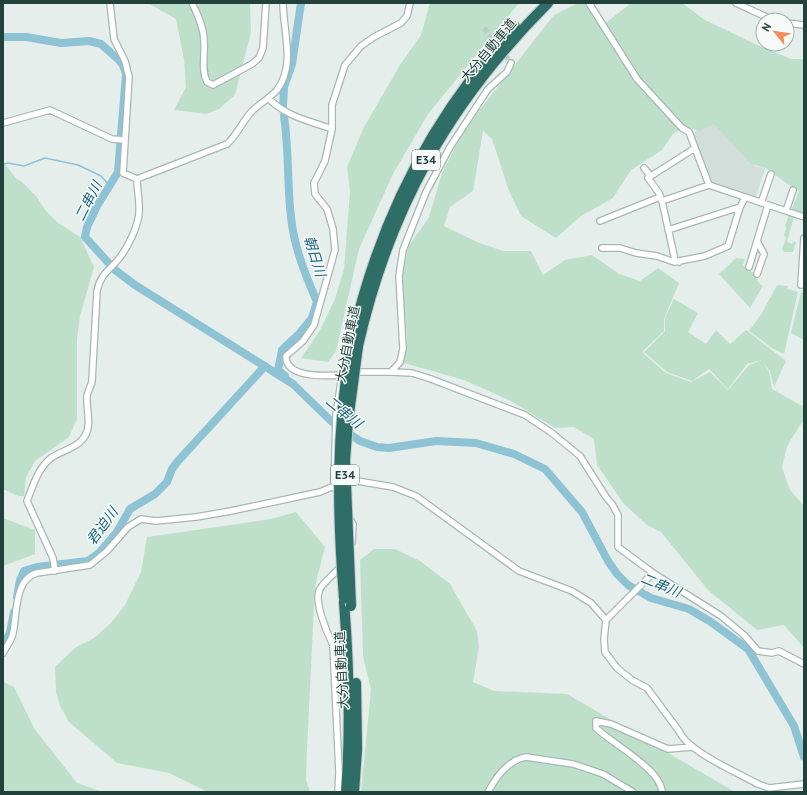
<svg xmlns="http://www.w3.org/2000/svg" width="807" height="795" font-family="'PT Sans','Noto Sans JP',sans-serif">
<rect width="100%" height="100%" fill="#e5eeeb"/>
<path fill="#d3deda" d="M720 108 776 132 754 166 765 168 755 200 712 183 692 135Z"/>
<path fill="#bee0ca" d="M148 3H250L251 32 235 95 219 109 206 114 174 110 186 87 184 59 176 19Z
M430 3H519L428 114 393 174 359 249 336 351 328 362 301 358 319 332 335 299 344 269 350 192 347 167 364 127 400 65 421 35Z
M578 3H594L602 26 631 3H682L705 20 753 43 791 59H804V215L791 211 799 191 794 189 766 168 751 164 714 124 699 131 685 126 673 134 662 150 631 170 613 198 581 216 556 238 521 216 509 191 492 139 483 131 473 191 450 207 444 226 477 242 503 251H531L543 275 565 260 592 255 619 274 640 281 658 268 679 283 664 319V331L642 352 666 373 691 382 710 372 728 390 749 365 762 360 747 364 728 389 709 369 692 381 667 372 644 352 665 331V318L674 299 698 313 688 332 706 344 716 330 730 344 746 330 786 361 774 387 770 371 762 361 769 371 772 389 804 407V419L787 446 782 467 790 490 804 506V648L784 625 757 630 708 590 661 532 647 525 624 504 597 465 594 439 574 427 555 428 511 401 464 380 404 363 407 337 402 279 408 247 429 217 442 173 464 130 554 15Z
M3 162 16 178 22 182 36 196 46 211 58 223 80 237 94 267 80 316 77 339V419L69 437 35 461 26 477 24 496H18L3 489Z
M789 214 794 216 787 242 792 244 794 241 796 242 793 252H784L782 249 786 238 784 235 786 228 785 226Z
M736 258 745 259 743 265 758 277 757 281 763 286 750 308 719 274Z
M777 285 788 286 787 289 798 292 784 354 772 348 749 331 762 313Z
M801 292 804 293V340L791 333Z
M296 512 325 547 315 586 307 749 306 780 310 792H208L169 773 117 763 69 722 60 706 56 692 55 667 76 647 94 638 111 623 125 605 141 572 147 537 271 519Z
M3 518 35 530V554L3 566Z
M374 549H395L420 561 450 584 477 631 479 647 473 682 494 691 567 694 735 792H361L371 690 363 656 360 560Z
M4 682 14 687 34 728 77 783 103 792H3Z"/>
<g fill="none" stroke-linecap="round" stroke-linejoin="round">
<path stroke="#8dc3d4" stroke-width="1.5" d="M3 164 8 163 24 166 45 158 78 165 101 176 110 186"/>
<path stroke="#8dc3d4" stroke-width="8" d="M3 37H26L61 43 89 41 101 44 119 60 123 65 126 74 118 172 97 206 87 227 85 237 115 270 135 285 293 384 331 421 360 441 377 447 389 448 436 441 476 443 514 454 545 469 582 512 608 561 617 574 628 585 651 598 689 609 711 622 748 649 794 726 804 757
M283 107 284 87 292 64 301 3
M284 116C289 149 287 183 291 217 294 247 305 274 317 302L312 318 299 334 282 350 278 370 285 376
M17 597 20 580 24 571 37 567 88 561 99 553 117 532 130 509 155 494 167 482 172 469 178 461 265 366
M3 646 10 633 14 612"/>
<path stroke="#becbc8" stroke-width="5.5" stroke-dasharray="5.5 3" stroke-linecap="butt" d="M484 28 511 63"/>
<g stroke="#a7b7b3" stroke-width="8">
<path id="street" d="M110 3 114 39 125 61 129 77 123 173 137 179 227 144C238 134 243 120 253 110 261 103 270 98 277 90 296 65 283 31 283 3
M192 3C198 15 204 28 204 42 205 55 201 70 207 82L213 85 252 64 259 58 263 48 266 3
M410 3 407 16 401 23 374 37 361 46 345 65 332 105V129L325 161 314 183 315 194 327 209 333 229 335 250 314 325 303 341 286 356C285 382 340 375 356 374L357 372H391L400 362 403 349 399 276 403 250 426 192 450 147 488 89 507 72 511 63
M589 3 637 79 682 128 689 132 709 185
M736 3 773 20
M787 23 804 25
M268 98C287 117 307 120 332 129
M3 123 50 110 112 139 124 140
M644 168 649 174 648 178 659 193 662 201 675 260 679 262
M648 178 695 148
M662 201 709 185 804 217
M761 203 771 174
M786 211 793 190
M600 221 660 197
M668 230 740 207
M757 241 764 254 757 274
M602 248H620L636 253 657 256 674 262 705 256 728 246 740 207 745 198
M749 267 768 205
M801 285 804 238
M391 372 412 373 431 379 525 415 552 433 580 456 606 497 612 504 618 515V547L653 573 721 616 744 635 758 651 772 653 779 651 804 664
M334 488 336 415 342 375
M349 518 353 524 352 542
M55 571 53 558 27 501C33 486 38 468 51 458 62 450 78 448 85 436 92 424 86 409 87 396 88 391 91 386 92 381L97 291C101 272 111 270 121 256 129 245 138 226 139 213 140 202 137 190 137 179
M653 573 606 620 604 639 605 652 617 668 632 680 647 688 679 731C687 751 738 773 758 784L769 788 804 784
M3 653C6 647 12 640 13 633 17 615 14 579 37 573L90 565 107 551 128 527 141 519 156 521 196 517 231 511 320 492 334 486 357 481 393 487 416 496 519 571 572 591 591 603 606 620
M338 792 339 772 333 645C327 633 313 600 320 589 325 580 335 574 341 566
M488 792C496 777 508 760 526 757L573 764 603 774 633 792
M662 792C661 769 611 743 596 728V721L611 724 668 749 692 747"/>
</g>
<g stroke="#c1cac8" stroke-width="12">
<path id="highway" d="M351 345C377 226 431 117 515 27
M358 346C389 209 449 102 548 3
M344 602C349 666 351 728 346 792
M354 792 357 750 356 683"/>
</g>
<use href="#street" stroke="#fff" stroke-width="5.5"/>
<use href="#highway" stroke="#2e6e66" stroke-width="10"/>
<g stroke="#c1cac8" stroke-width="12" stroke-linecap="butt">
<path id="highway-bridge" d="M344 598C337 509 336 433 351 345
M351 606 345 460 348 421 358 346"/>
</g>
<use href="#highway-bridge" stroke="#2e6e66" stroke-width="10"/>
</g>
<g text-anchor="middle" stroke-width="3" stroke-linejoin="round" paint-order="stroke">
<g fill="#f6faf9" stroke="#627874" stroke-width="1">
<rect x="412" y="150" width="28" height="20" rx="3"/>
<rect x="331" y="465" width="28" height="20" rx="3"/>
</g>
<g font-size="12" font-weight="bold" fill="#23413b">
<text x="426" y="164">E34</text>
<text x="345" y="479">E34</text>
</g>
<g font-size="13" fill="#23413b" stroke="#f6faf9">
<text transform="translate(488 50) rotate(-50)" y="5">大分自動車道</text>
<text transform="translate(347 344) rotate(-79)" y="5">大分自動車道</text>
<text transform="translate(341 670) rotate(-93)" y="5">大分自動車道</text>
</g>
<g font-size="14" font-style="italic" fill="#1c667f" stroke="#f6faf9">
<text transform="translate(88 201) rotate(-63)" y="5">二串川</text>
<text transform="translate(315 256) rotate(73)" y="5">朝日川</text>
<text transform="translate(344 412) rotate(39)" y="5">二串川</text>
<text transform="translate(102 526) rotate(-54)" y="5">君迫川</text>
<text transform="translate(661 585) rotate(22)" y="5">二串川</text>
</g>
</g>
<rect width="807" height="795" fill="none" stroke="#23413b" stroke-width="8"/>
<g transform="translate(775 32) rotate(300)"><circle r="19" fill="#f6faf9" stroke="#a2b0ad"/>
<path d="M0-3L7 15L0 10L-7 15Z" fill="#f48e5d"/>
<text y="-6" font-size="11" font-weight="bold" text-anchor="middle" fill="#23413b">N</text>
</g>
</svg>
